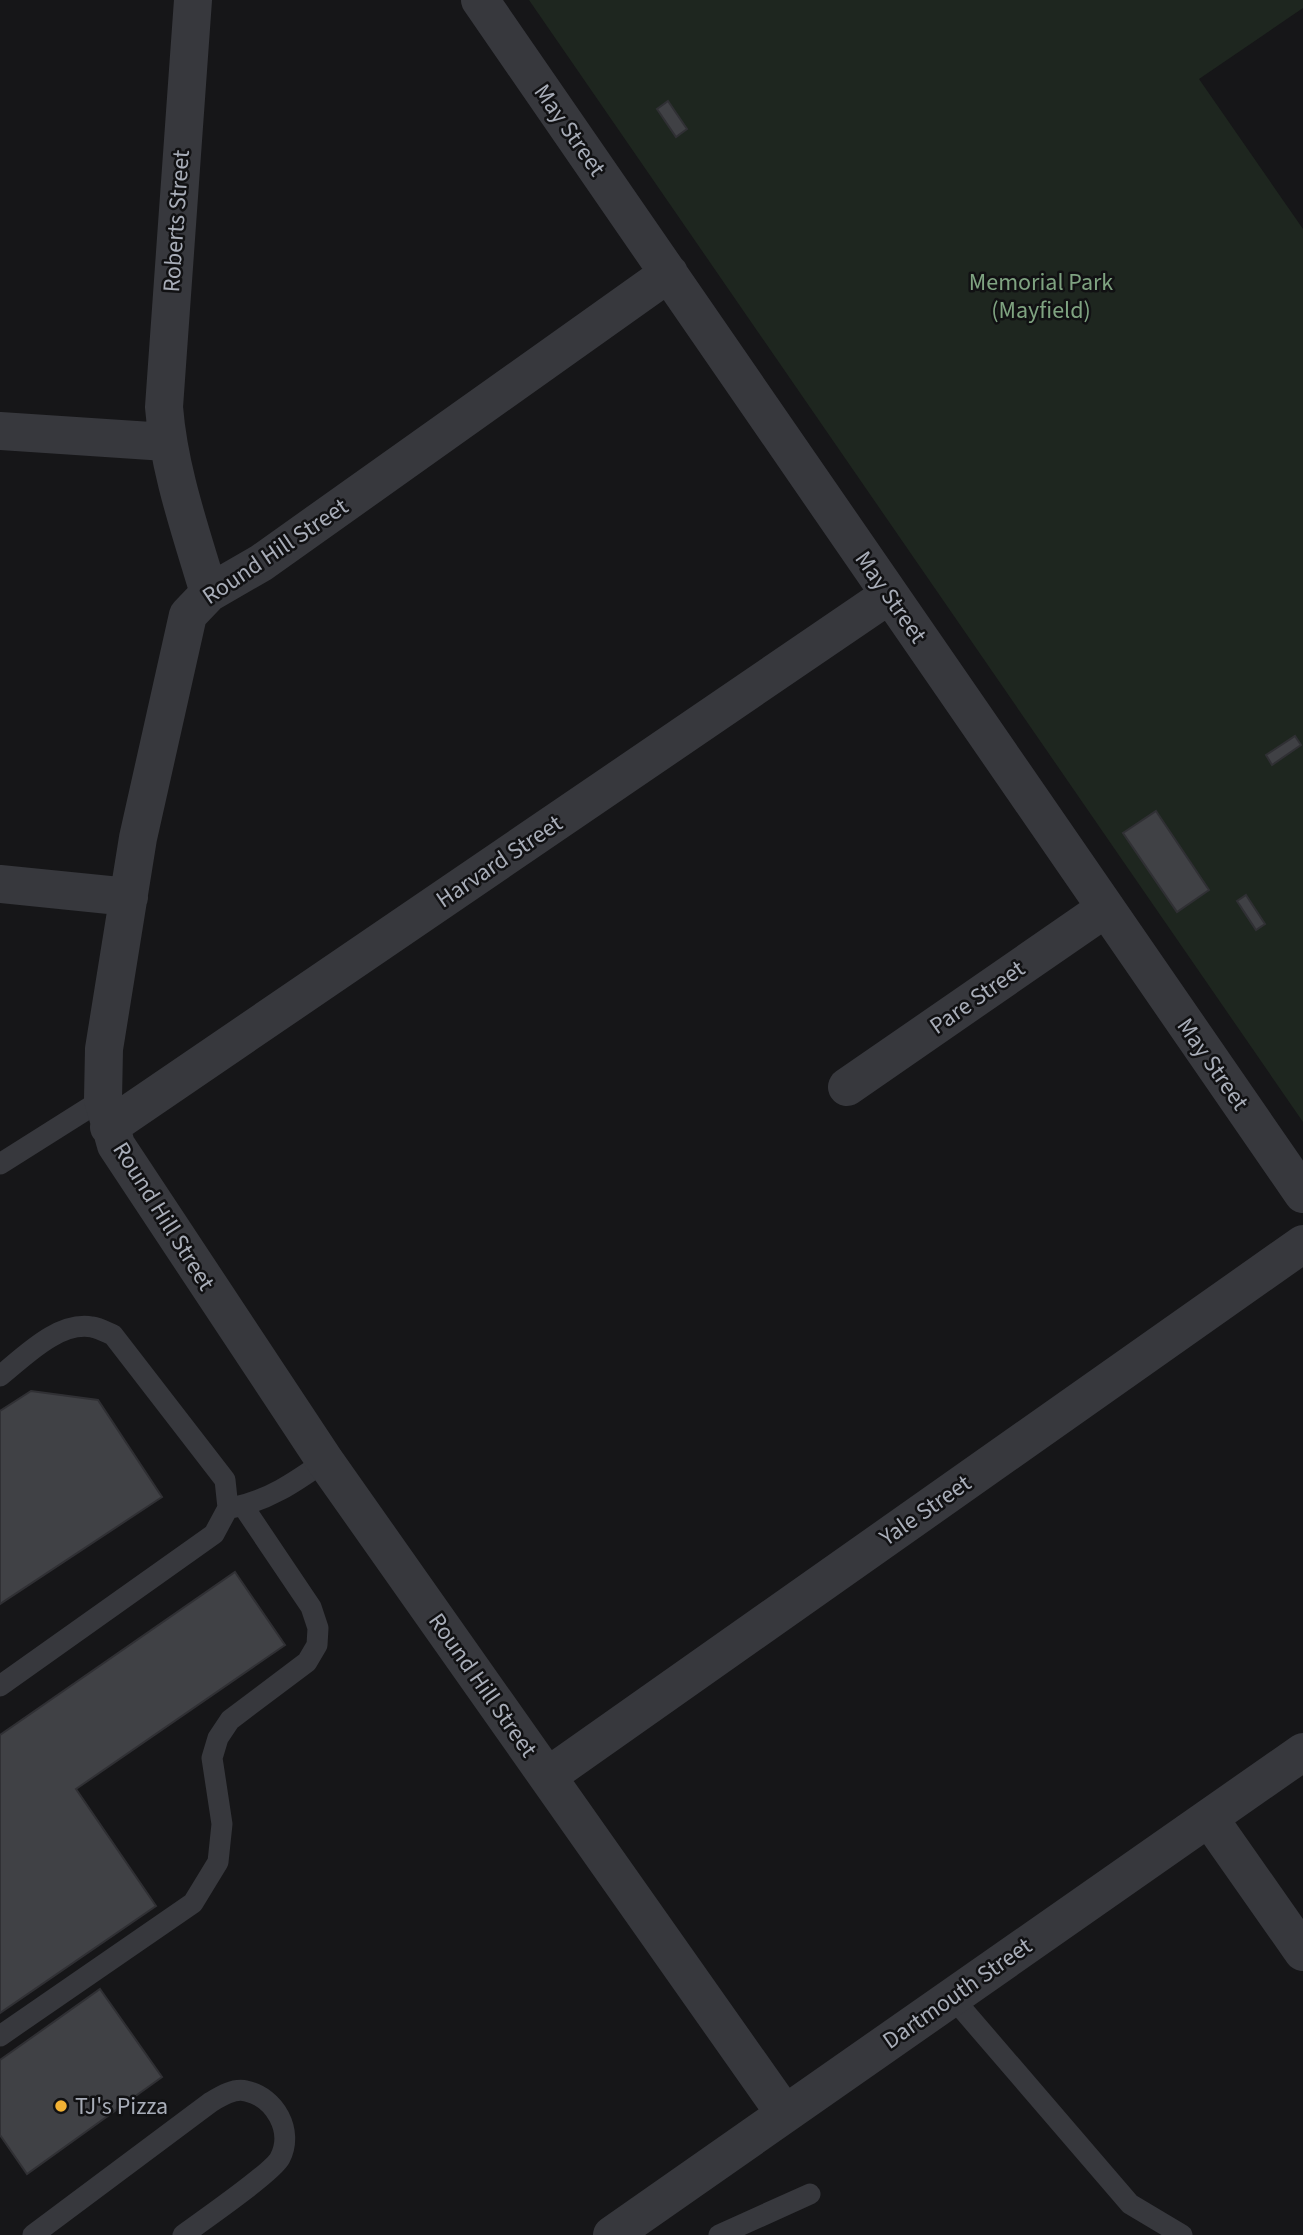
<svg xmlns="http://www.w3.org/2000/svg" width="1303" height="2235" font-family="'Source Sans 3',sans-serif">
<rect width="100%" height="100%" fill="#161618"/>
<path fill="#1e261f" d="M529 0H1303V8L1199 79 1303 229V1122Z"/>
<path fill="#404145" stroke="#303034" stroke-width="2" d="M668 101 687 129 676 137 657 109Z
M1295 736 1301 745 1272 765 1266 755Z
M1156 811 1209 890 1177 912 1123 833Z
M1246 895 1265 924 1256 930 1237 901Z
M31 1391 98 1400 162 1497 0 1604V1411Z
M235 1572 285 1645 76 1789 156 1906 0 2013V1735Z
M100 1989 162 2077 27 2174 0 2135V2060Z"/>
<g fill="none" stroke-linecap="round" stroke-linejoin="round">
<path stroke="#37383d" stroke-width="21" d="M0 1164 103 1099
M0 1376C24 1357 58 1321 92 1327 99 1328 106 1332 113 1335L225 1480 228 1508 214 1534 0 1686
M231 1508C268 1501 295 1482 325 1461
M952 1997 1130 2204 1182 2235
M0 2036 193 1903 218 1862 222 1824 212 1758 218 1738 230 1720 307 1662 317 1645 318 1628 311 1607 243 1506
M33 2235 211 2102C221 2096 234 2088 246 2091 275 2097 294 2131 280 2158 273 2172 201 2222 183 2235
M719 2235 810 2194"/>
<path stroke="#37383d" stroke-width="38" d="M193 0 164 407C169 471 191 532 209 593
M480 0 1303 1194
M669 273 261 563 209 593 188 615 138 838 104 1049 103 1099 116 1145 325 1461 785 2114
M0 431 166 442
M0 884 129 897
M847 1087 1106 908
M109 1127 889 595
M548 1776 1303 1244
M1209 1818 1303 1952
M612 2235 1303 1752"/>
</g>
<circle fill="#f2b134" stroke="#111113" stroke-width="2.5" cx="61" cy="2106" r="7"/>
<g text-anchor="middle" stroke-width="5" stroke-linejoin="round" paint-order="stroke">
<g font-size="24" fill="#a8adb8" stroke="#111113">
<text transform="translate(570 130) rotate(55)" y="8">May Street</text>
<text transform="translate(176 221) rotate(-86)" y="8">Roberts Street</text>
<text transform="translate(275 551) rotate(-34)" y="8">Round Hill Street</text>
<text transform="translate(891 597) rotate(55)" y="8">May Street</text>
<text transform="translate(499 861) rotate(-34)" y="8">Harvard Street</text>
<text transform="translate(977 997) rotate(-35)" y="8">Pare Street</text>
<text transform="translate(1213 1064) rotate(55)" y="8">May Street</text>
<text transform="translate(164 1216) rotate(58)" y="8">Round Hill Street</text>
<text transform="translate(925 1510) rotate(-35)" y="8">Yale Street</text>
<text transform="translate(483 1685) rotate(55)" y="8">Round Hill Street</text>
<text transform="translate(957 1993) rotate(-35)" y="8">Dartmouth Street</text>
</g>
<g font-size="24" fill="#7fa381" stroke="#111113">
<text x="1041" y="290">Memorial Park<tspan x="1041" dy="28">(Mayfield)</tspan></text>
</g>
<g font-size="24" fill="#a8adb8" stroke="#111113" text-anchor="start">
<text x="75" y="2114">TJ's Pizza</text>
</g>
</g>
</svg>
